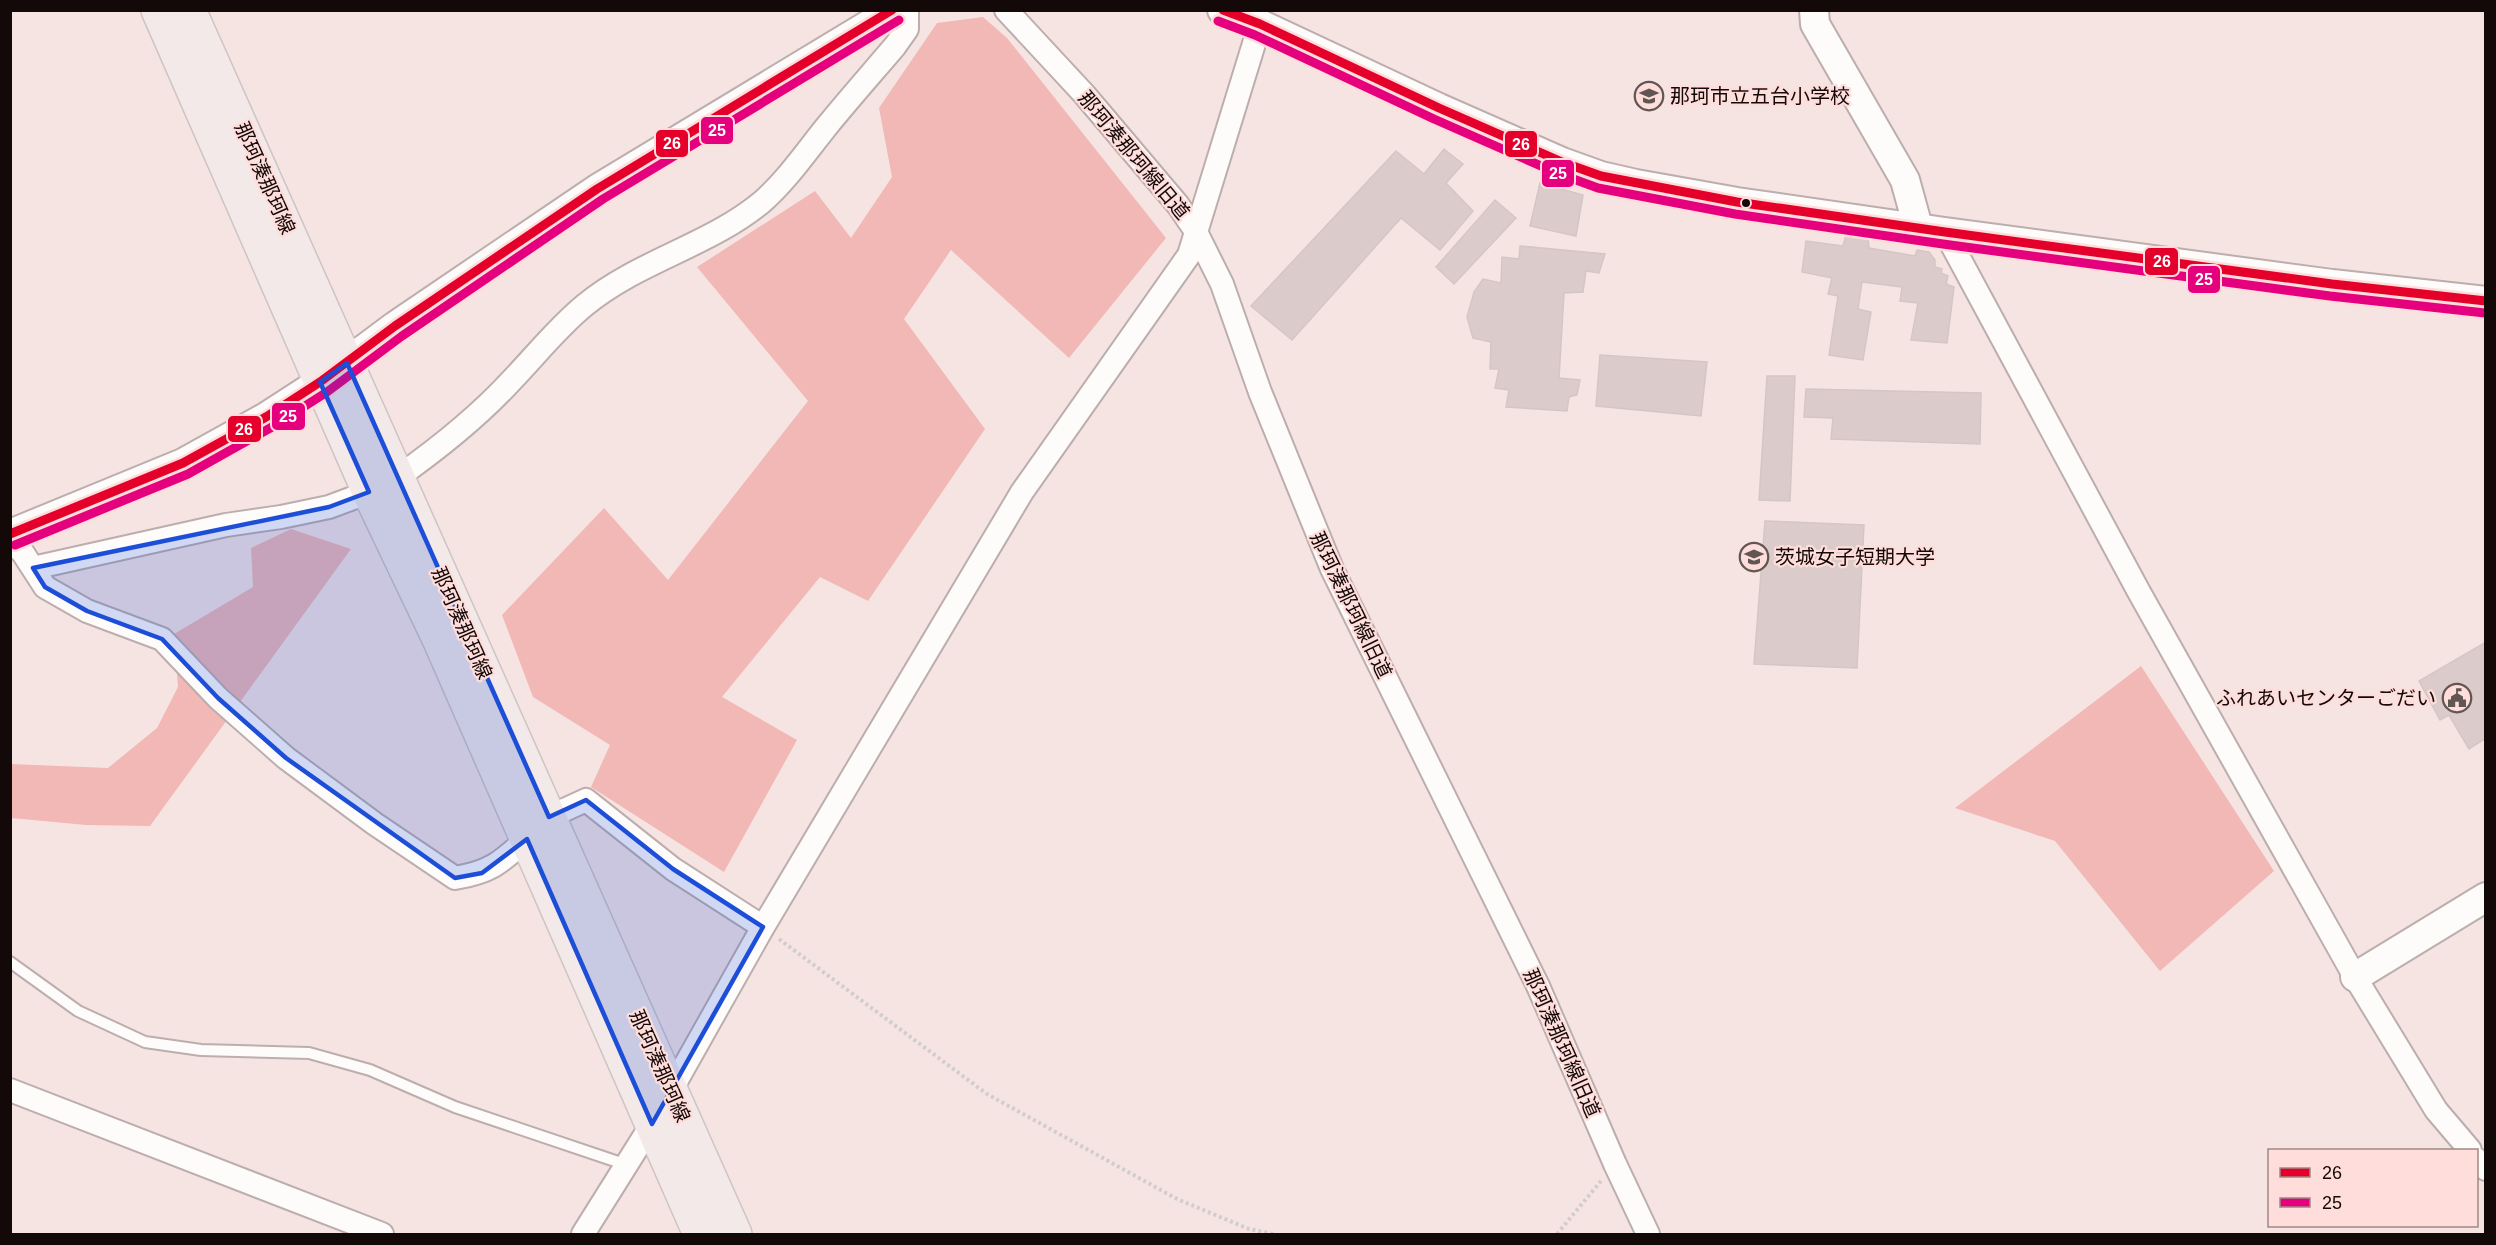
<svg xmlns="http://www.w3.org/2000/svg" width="2496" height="1245" font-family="Arial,'Noto Sans JP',sans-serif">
<rect width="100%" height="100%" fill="#f6e4e2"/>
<path fill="#f1b8b5" d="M983 17 1007 38 1166 238 1069 358 951 250 904 319 985 429 868 601 820 577 722 697 797 740 724 872 591 787 610 745 533 697 502 615 604 508 668 580 808 401 697 267 815 191 851 238 892 177 879 108 937 23Z
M291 529 351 549 150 826 86 825 11 818V764L108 768 157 728 178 687 174 634 253 587 251 548Z
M2141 666 2274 871 2160 971 2055 841 1955 808Z"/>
<path fill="#dbcccb" stroke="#d4c6c5" stroke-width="1.5" d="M1444 149 1463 164 1446 183 1473 211 1440 250 1401 218 1292 340 1251 306 1396 151 1424 174Z
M1540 183 1583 195 1576 236 1530 226Z
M1495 200 1516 218 1454 284 1436 267Z
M1846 235 1868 239 1869 248 1915 256 1917 250 1929 252 1935 260V267L1942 269 1941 273 1948 276 1946 284 1954 287 1947 343 1911 340 1918 303 1900 301 1902 287 1862 282 1858 309 1871 312 1863 360 1829 355 1838 296 1828 294 1832 278 1802 272 1806 241 1843 246Z
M1520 246 1605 254 1599 273 1586 271 1583 292 1564 293 1559 378 1580 380 1577 395 1569 397 1567 411 1506 407 1509 390 1495 388 1499 369H1490L1491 342 1473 338 1467 317 1474 292 1483 279 1501 283 1502 257 1519 259Z
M1600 355 1707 362 1701 416 1596 406Z
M1767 376H1795L1790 501 1759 500Z
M1806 389 1981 393 1980 444 1831 439 1833 418 1804 417Z
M1765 521 1864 525 1857 668 1754 664Z
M2486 642V738L2469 749 2449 715 2440 720 2419 681Z"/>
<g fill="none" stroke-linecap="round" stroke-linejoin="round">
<g stroke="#bcaeac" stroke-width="14">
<path id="service" d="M10 962 78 1011 145 1042 201 1050 309 1053 370 1070 455 1107 627 1165"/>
</g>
<g stroke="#bcaeac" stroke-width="26">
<path id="minor" d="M1006 10 1084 94 1178 205 1195 230 1222 284 1260 392 1332 569 1538 986 1615 1164 1648 1234
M1945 232 2139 592 2355 977 2436 1110 2470 1150
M398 477C439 448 478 417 512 380 536 355 558 327 585 305 638 261 709 246 762 202 787 180 806 152 827 126 849 99 872 73 895 46L907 29V10
M10 540 23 553 45 587 87 611 162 639 218 698 286 758 375 824 455 878C491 872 500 863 527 839
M33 568 226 525 281 517 329 507 369 492
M549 817 586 800 673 869 763 927
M10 1090 382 1234
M2476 1159 2486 1169
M583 1234 652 1124 763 927 1022 492 1189 255 1260 24"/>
</g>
<g stroke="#bcaeac" stroke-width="32">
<path id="tertiary" d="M1222 10 1260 24 1439 108 1562 162 1601 176 1636 184 1737 202 1945 232 2332 284 2486 301
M1814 10 1815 24 1905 180 1918 227
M10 534 183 463 266 417 320 382 395 326 597 189 893 10
M2355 977 2486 897"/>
</g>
<g stroke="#cdc4c3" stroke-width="36">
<path id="primary" d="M158 10 369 492 440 641 700 1234
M189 10 735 1234"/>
</g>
<path stroke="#d2cdcd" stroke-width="4" stroke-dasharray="3 3" stroke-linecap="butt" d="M779 939 987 1094 1177 1199 1249 1229 1273 1234
M1557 1234 1601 1181"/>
<use href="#service" stroke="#fefbfb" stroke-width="10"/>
<use href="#minor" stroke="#fefbfb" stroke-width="22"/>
<use href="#tertiary" stroke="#fefbfb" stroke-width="28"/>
<use href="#primary" stroke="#f3e9e8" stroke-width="33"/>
<g stroke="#feddda" stroke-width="14">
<path id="bus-1" d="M1223 10 1260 24 1439 108 1562 162 1601 176 1737 202 1945 232 2332 284 2486 301
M10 534 183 463 266 417 320 382 395 326 597 189 892 10"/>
</g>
<g stroke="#feddda" stroke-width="14">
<path id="bus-2" d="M1218 21 1255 35 1434 119 1557 173 1598 188 1735 214 1943 244 2330 296 2485 313
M15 545 188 474 272 427 327 392 402 336 603 199 899 20"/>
</g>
<use href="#bus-1" stroke="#e4002b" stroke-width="9"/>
<use href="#bus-2" stroke="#e5007d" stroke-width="9"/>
</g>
<path fill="#1d4ed8" fill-opacity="0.2" stroke="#1d4ed8" stroke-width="4.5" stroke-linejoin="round" d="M347 363 549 817 586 800 673 869 763 927 652 1124 527 839 482 873 455 878 286 758 218 698 162 639 87 611 45 587 33 568 329 507 369 492 320 382Z"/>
<defs>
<g id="school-ring" transform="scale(1.5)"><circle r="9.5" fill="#feddda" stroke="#625654" stroke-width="1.5"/><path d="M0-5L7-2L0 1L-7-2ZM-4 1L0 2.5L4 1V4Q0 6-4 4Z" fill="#625654"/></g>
<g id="university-ring" transform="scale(1.5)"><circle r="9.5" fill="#feddda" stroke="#625654" stroke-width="1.5"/><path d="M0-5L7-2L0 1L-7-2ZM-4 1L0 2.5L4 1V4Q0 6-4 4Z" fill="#625654"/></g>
<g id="civic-ring" transform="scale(1.5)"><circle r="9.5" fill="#feddda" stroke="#625654" stroke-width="1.5"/><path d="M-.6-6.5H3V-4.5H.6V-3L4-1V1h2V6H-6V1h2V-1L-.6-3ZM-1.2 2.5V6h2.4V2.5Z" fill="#625654"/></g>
</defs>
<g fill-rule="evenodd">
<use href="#school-ring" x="1649" y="96"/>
<use href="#university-ring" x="1754" y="557"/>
<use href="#civic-ring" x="2457" y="698"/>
</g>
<circle fill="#130908" stroke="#feddda" stroke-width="2" cx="1746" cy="203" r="5"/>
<g text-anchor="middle" stroke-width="4.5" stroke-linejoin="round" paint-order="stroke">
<g font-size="20" fill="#130908" stroke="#feddda" text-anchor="start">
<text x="1670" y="103">那珂市立五台小学校</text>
<text x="1775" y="564">茨城女子短期大学</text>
<text x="2436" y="705" text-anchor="end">ふれあいセンターごだい</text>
</g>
<g font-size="20" fill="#130908" stroke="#feddda">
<text transform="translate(1134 155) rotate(50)" y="7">那珂湊那珂線旧道</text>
<text transform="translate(265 178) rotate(66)" y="7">那珂湊那珂線</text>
<text transform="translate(1351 605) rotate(64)" y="7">那珂湊那珂線旧道</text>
<text transform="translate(462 623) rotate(66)" y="7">那珂湊那珂線</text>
<text transform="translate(1562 1043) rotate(66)" y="7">那珂湊那珂線旧道</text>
<text transform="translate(660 1066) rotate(66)" y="7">那珂湊那珂線</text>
</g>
</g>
<g stroke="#feddda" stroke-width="2">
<rect x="700" y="116" width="34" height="29" rx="6" fill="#e5007d"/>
<rect x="655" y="129" width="34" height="29" rx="6" fill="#e4002b"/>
<rect x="1504" y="130" width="34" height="28" rx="6" fill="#e4002b"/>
<rect x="1541" y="159" width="34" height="29" rx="6" fill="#e5007d"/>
<rect x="2144" y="247" width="35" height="29" rx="6" fill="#e4002b"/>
<rect x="2187" y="265" width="34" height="29" rx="6" fill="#e5007d"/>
<rect x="271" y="402" width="35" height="29" rx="6" fill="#e5007d"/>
<rect x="227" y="415" width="35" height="28" rx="6" fill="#e4002b"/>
</g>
<g font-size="16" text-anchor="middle" font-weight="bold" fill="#fff">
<text x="717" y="136">25</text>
<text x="672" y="149">26</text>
<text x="1521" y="150">26</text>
<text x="1558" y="179">25</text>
<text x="2162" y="267">26</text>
<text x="2204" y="285">25</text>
<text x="288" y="422">25</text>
<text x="244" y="435">26</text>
</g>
<rect width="2496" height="1245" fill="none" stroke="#130908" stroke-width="24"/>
<rect x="2268" y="1149" width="210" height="78" fill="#feddda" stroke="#a08886" stroke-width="1.5"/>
<rect x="2280" y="1168" width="30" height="9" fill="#e4002b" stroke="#a08886" stroke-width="1.5"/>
<text x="2322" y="1179" font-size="18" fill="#130908">26</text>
<rect x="2280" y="1198" width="30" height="9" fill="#e5007d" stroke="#a08886" stroke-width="1.5"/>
<text x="2322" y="1209" font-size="18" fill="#130908">25</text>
</svg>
